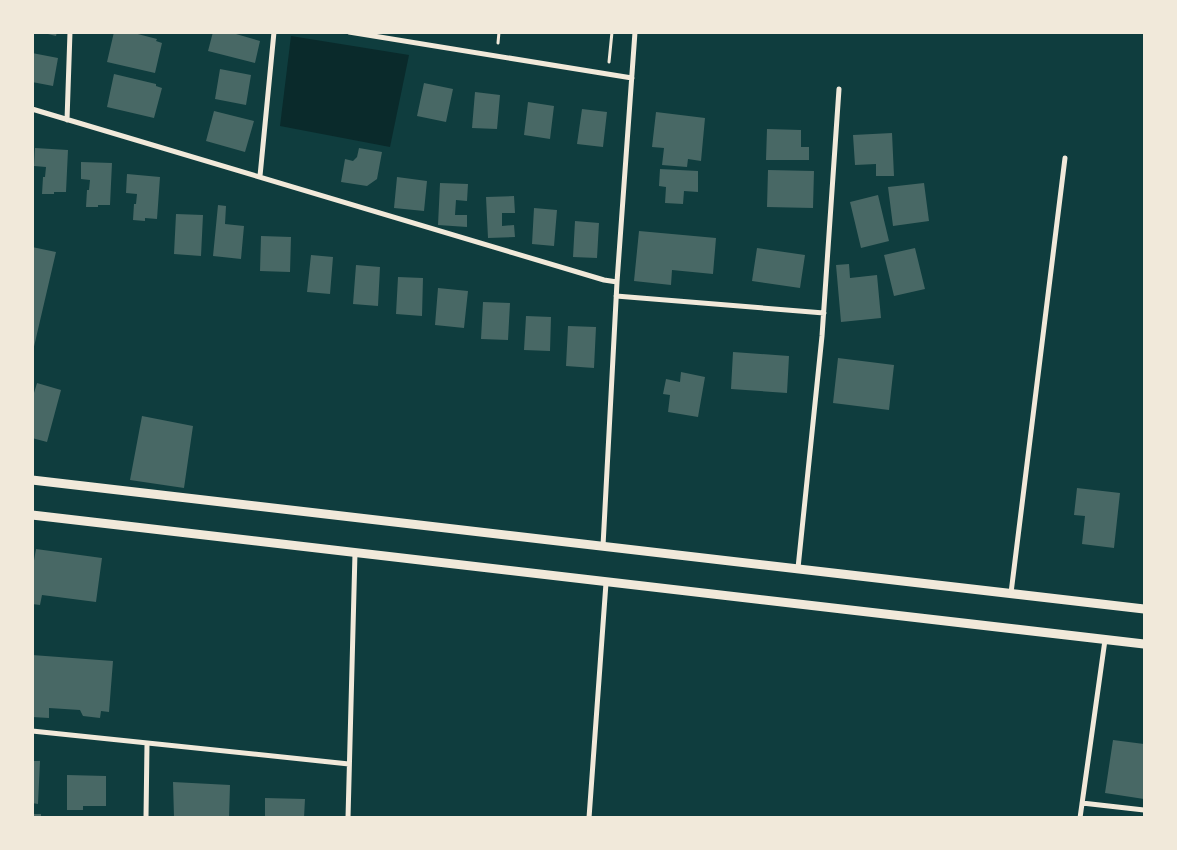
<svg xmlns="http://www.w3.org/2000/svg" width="1177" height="850" font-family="'PT Sans',sans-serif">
<rect width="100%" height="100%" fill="#0f3d3e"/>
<path fill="#0a2a2b" d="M291 36 409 55 390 147 280 126Z"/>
<path fill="#486865" d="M44 32H57L56 36 44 33Z
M114 32H130L157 39 156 41 162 43 155 73 107 62Z
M213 32H229L260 41 255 63 208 51Z
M32 53 58 58 53 86 32 82Z
M220 69 251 75 246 105 215 99Z
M114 74 156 84V86L162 88 154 118 107 107Z
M424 83 453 89 446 122 417 116Z
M475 92 500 95 497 129 472 128Z
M528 102 554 106 550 139 524 135Z
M582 109 607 112 603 147 577 144Z
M214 111 254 121 245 152 206 141Z
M656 112 705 118 701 161 688 159 687 167 662 165 664 148 652 147Z
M767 129 801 130V147H809V160H766Z
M892 133 894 176H876V164L855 165 853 135Z
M35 148 68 150 66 192H54V194H42L43 177H45L46 167 34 166Z
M359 148 382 152 377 179 367 186 341 182 345 159 353 161 357 157Z
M81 162 112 163 110 205H98V207H86L87 190H89L90 180 81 179Z
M660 169 698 171V192L684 191 683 204 665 203 666 187 659 186Z
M768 170 814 171 813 208 767 207Z
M127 174 160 177 157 219 145 218V221L133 220 134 204H136L137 194 126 193Z
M397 177 427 181 424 211 394 208Z
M440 183 468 184 467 201 456 200 455 215H467V227L438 225Z
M924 183 929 221 893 226 888 187Z
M878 195 889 241 861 248 850 202Z
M514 196 515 213H502V226L514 225 515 237 488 238 486 197Z
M218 205 226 206 225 224 244 226 241 259 213 256Z
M534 208 557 210 554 246 532 244Z
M176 214 203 215 201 256 174 254Z
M575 221 599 223 597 258 573 257Z
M639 231 716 238 713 274 672 270 671 285 634 281Z
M261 236 291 237 290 272 260 271Z
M32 247 56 252 33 351H32Z
M757 248 805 255 800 288 752 281Z
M915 248 925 289 894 296 884 255Z
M311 255 333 257 330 294 307 292Z
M849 264 850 278 877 275 881 318 841 322 836 265Z
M356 265 380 267 378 306 353 304Z
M398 277 423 278 422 316 396 314Z
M438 288 468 291 464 328 435 325Z
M483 302 510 303 508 340 481 339Z
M526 316 551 317 550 351 524 350Z
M568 326 596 327 594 368 566 366Z
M733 352 789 356 787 393 731 389Z
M838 358 894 365 889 410 833 403Z
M681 372 705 377 698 417 668 412 670 395 663 394 666 379 680 382Z
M37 383 61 390 47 442 32 438V393H34Z
M142 416 193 426 184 488 130 480Z
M1077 488 1120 493 1114 548 1082 544 1085 516 1074 515Z
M36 549 102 558 96 602 42 595 40 605 32 604V572Z
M32 655 113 661 109 712 101 711 100 718 83 716 80 710 49 708V718L32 717Z
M1113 740 1144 744V799L1105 793Z
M32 761H40L38 804 32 803Z
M67 775 106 776V806H83V810H67Z
M173 782 230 785 229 818 174 817Z
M265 798 305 799 304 818H265Z
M32 814H41V818H32Z"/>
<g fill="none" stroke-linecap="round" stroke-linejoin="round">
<path stroke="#f1e9da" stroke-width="3" d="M498 43 499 32
M609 62 612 32"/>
<path stroke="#f1e9da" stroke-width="5" d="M349 32 632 78
M32 109 604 280 617 282
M67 120 70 32
M260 176 274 32
M616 296 824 313
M603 546 617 282 635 32
M798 568 822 336 839 89
M1011 593 1065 158
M32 731 349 764
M1082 803 1144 810
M146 818 147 744
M348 818 355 553
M589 818 606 583
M1080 818 1105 640"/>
<path stroke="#f1e9da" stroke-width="9" d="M32 480 1144 609
M32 515 1144 644"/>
</g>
<rect width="1177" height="850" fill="none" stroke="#f1e9da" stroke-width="68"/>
</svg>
